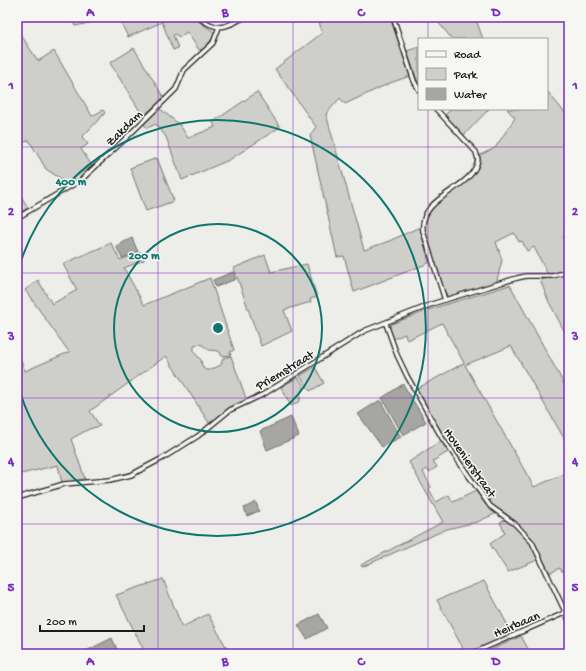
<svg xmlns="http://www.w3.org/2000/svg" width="586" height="671" font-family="'Gochi Hand',sans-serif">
<rect width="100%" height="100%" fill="#edede9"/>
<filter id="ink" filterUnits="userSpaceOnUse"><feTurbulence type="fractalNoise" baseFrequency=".025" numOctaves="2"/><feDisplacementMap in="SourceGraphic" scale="8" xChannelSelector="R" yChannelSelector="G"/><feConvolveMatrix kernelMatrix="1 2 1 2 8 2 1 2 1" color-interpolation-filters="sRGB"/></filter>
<g filter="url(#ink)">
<path fill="#cececb" stroke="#757574" d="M72 17H117L75 26Z
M118 17H192L214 32V36L204 49 199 50 187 32 179 37 175 34 173 35 178 48 173 50 162 22 128 37Z
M318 17H390L410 76 390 83 345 104 340 98 326 114 364 250 389 241 420 227 429 263 354 292 344 256 337 257 310 135 316 127 275 69 322 33Z
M434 17H475L483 39H452Z
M17 29 38 61 54 51 92 116 103 110 105 113 82 137 88 144 81 149 92 166 67 183 46 169 29 140 17 146Z
M419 47V86L407 51Z
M134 48 164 98 143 116 110 63Z
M547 91 569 118V233L563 237 569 246V269L548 275 534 247 527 251 522 241 519 242 514 233 496 242 502 260 496 284 448 297C440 285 435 267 431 254 429 246 424 236 424 227 424 195 481 189 480 155L495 148 515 118 507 109H547Z
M257 92 280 127 229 160 182 180 166 137 156 124 147 128 143 123 159 108 180 125 188 138 215 127 213 122Z
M451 109H489L464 135 445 115Z
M157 158 174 201 146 211 130 168Z
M17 189 28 208 17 214Z
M111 243 120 260 141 252 144 260 124 268 144 305 210 278 234 350 230 352 231 355 222 356 219 351 209 350 201 344 194 346V352L201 360 202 366 205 370H210L221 365 223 358 231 356 247 401 228 410 211 426 166 356 90 411 100 426 89 429 71 439 85 479 62 483 58 465 17 475V350L25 371 69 352 25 290 38 280 52 304 77 290 63 264Z
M265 255 271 272 307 264 317 297 310 299 311 302 284 310 292 331 261 346 234 268Z
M569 274V340L549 302 540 280Z
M510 285 569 393V447L511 346 465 365 534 487 569 472V566L562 572 560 568 550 573 531 537 508 515 488 502 447 444 416 389 464 363 442 323 407 340 405 334 393 339 389 329 391 324 434 308Z
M315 367 324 383 310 391 300 376Z
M298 377 305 388 302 389 300 396V401L291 406 281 387Z
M439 442H442L448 452 433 461 437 467 429 472 427 469 423 472 431 487 429 489 436 502 449 495 453 502 476 491 486 505 497 513 477 522 447 529 362 567 361 565 443 522 409 462Z
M507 519 525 534 540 559 508 572 490 544 505 533 500 522Z
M163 579 182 627 208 614 230 654H146L116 595Z
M484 581 513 635 466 654 437 600Z
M521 636 531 654H483Z"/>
<path fill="#a6a6a3" stroke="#6f6f6d" d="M132 238 138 252 122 258 116 246Z
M233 272 236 279 216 287 213 280Z
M403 384 426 422 403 435 382 398Z
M380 400 401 437 382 447 358 414Z
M291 417 299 436 267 450 260 431Z
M256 502 259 511 247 516 244 508Z
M319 614 327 628 307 639 298 625Z
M112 638 119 654H80Z"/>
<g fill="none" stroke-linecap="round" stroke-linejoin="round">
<g stroke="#1c1c1c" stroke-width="6">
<path id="minor" d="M198 17C218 32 224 28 245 17
M393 17 414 81 419 90
M436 109 476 152 478 160C472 191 419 195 423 231L445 300
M17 218 81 180 124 140 176 89 184 70 213 43 219 27
M386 324 397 355 407 376 442 438 490 506 515 524 532 542 569 620
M17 498 64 484 110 480 131 475 163 458 198 436 230 410 264 394 364 331 435 303 517 278 526 276H553L569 271
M471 654 569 611"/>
</g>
<use href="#minor" stroke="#f6f6f2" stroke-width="3.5"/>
</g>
</g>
<path fill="none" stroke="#7b2cbf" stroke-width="1" stroke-opacity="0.55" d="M158 17V654M293 17V654M428 17V39M428 109V654M17 147H569M17 273H569M17 398H569M17 524H569"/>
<g fill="none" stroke="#0f766e" stroke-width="2">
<circle cx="218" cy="328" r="104"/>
<path d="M17 274A208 208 0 1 1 17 382"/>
</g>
<g text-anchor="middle" stroke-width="3" stroke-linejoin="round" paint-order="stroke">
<g font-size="13" fill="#1c1c1c" stroke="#f6f6f2">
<text transform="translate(123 127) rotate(-45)" y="5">Zakdam</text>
<text transform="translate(284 369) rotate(-31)" y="5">Priemstraat</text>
<text transform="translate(471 462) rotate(55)" y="5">Hovenierstraat</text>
<text transform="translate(516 623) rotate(-23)" y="5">Heirbaan</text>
</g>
</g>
<circle cx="218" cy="328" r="6" fill="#0f766e" stroke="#f6f6f2" stroke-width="2"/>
<g font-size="12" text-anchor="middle" font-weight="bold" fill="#0f766e" stroke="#f6f6f2" stroke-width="3" stroke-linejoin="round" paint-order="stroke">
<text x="71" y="185">400 m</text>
<text x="144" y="259">200 m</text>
</g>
<rect width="586" height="671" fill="none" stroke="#f6f6f2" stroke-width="44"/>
<rect x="418" y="38" width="130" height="72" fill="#f6f6f2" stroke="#9f9f9c"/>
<rect x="426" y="51" width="20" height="6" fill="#f6f6f2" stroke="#9f9f9c"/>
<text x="454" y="58" font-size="12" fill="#1c1c1c">Road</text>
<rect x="426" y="68" width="20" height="12" fill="#cececb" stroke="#9f9f9c"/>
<text x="454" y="78" font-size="12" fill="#1c1c1c">Park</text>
<rect x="426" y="88" width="20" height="12" fill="#a6a6a3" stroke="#9f9f9c"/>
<text x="454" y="98" font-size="12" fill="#1c1c1c">Water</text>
<path d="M40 625v6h104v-6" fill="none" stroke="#1c1c1c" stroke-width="2"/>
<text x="46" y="625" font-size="12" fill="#1c1c1c" stroke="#f6f6f2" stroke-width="3" paint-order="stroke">200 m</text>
<rect x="22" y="22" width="542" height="627" fill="none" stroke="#7b2cbf" stroke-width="1.5"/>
<g font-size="13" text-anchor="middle" font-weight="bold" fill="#7b2cbf">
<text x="90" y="16">A</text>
<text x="225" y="16">B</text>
<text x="361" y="16">C</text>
<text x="496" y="16">D</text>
<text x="11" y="89">1</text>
<text x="575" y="89">1</text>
<text x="11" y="215">2</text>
<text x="575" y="215">2</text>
<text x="11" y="340">3</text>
<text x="575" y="340">3</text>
<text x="11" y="465">4</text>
<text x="575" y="465">4</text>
<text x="11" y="591">5</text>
<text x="575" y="591">5</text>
<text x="90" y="665">A</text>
<text x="225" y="665">B</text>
<text x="361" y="665">C</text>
<text x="496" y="665">D</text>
</g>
</svg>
